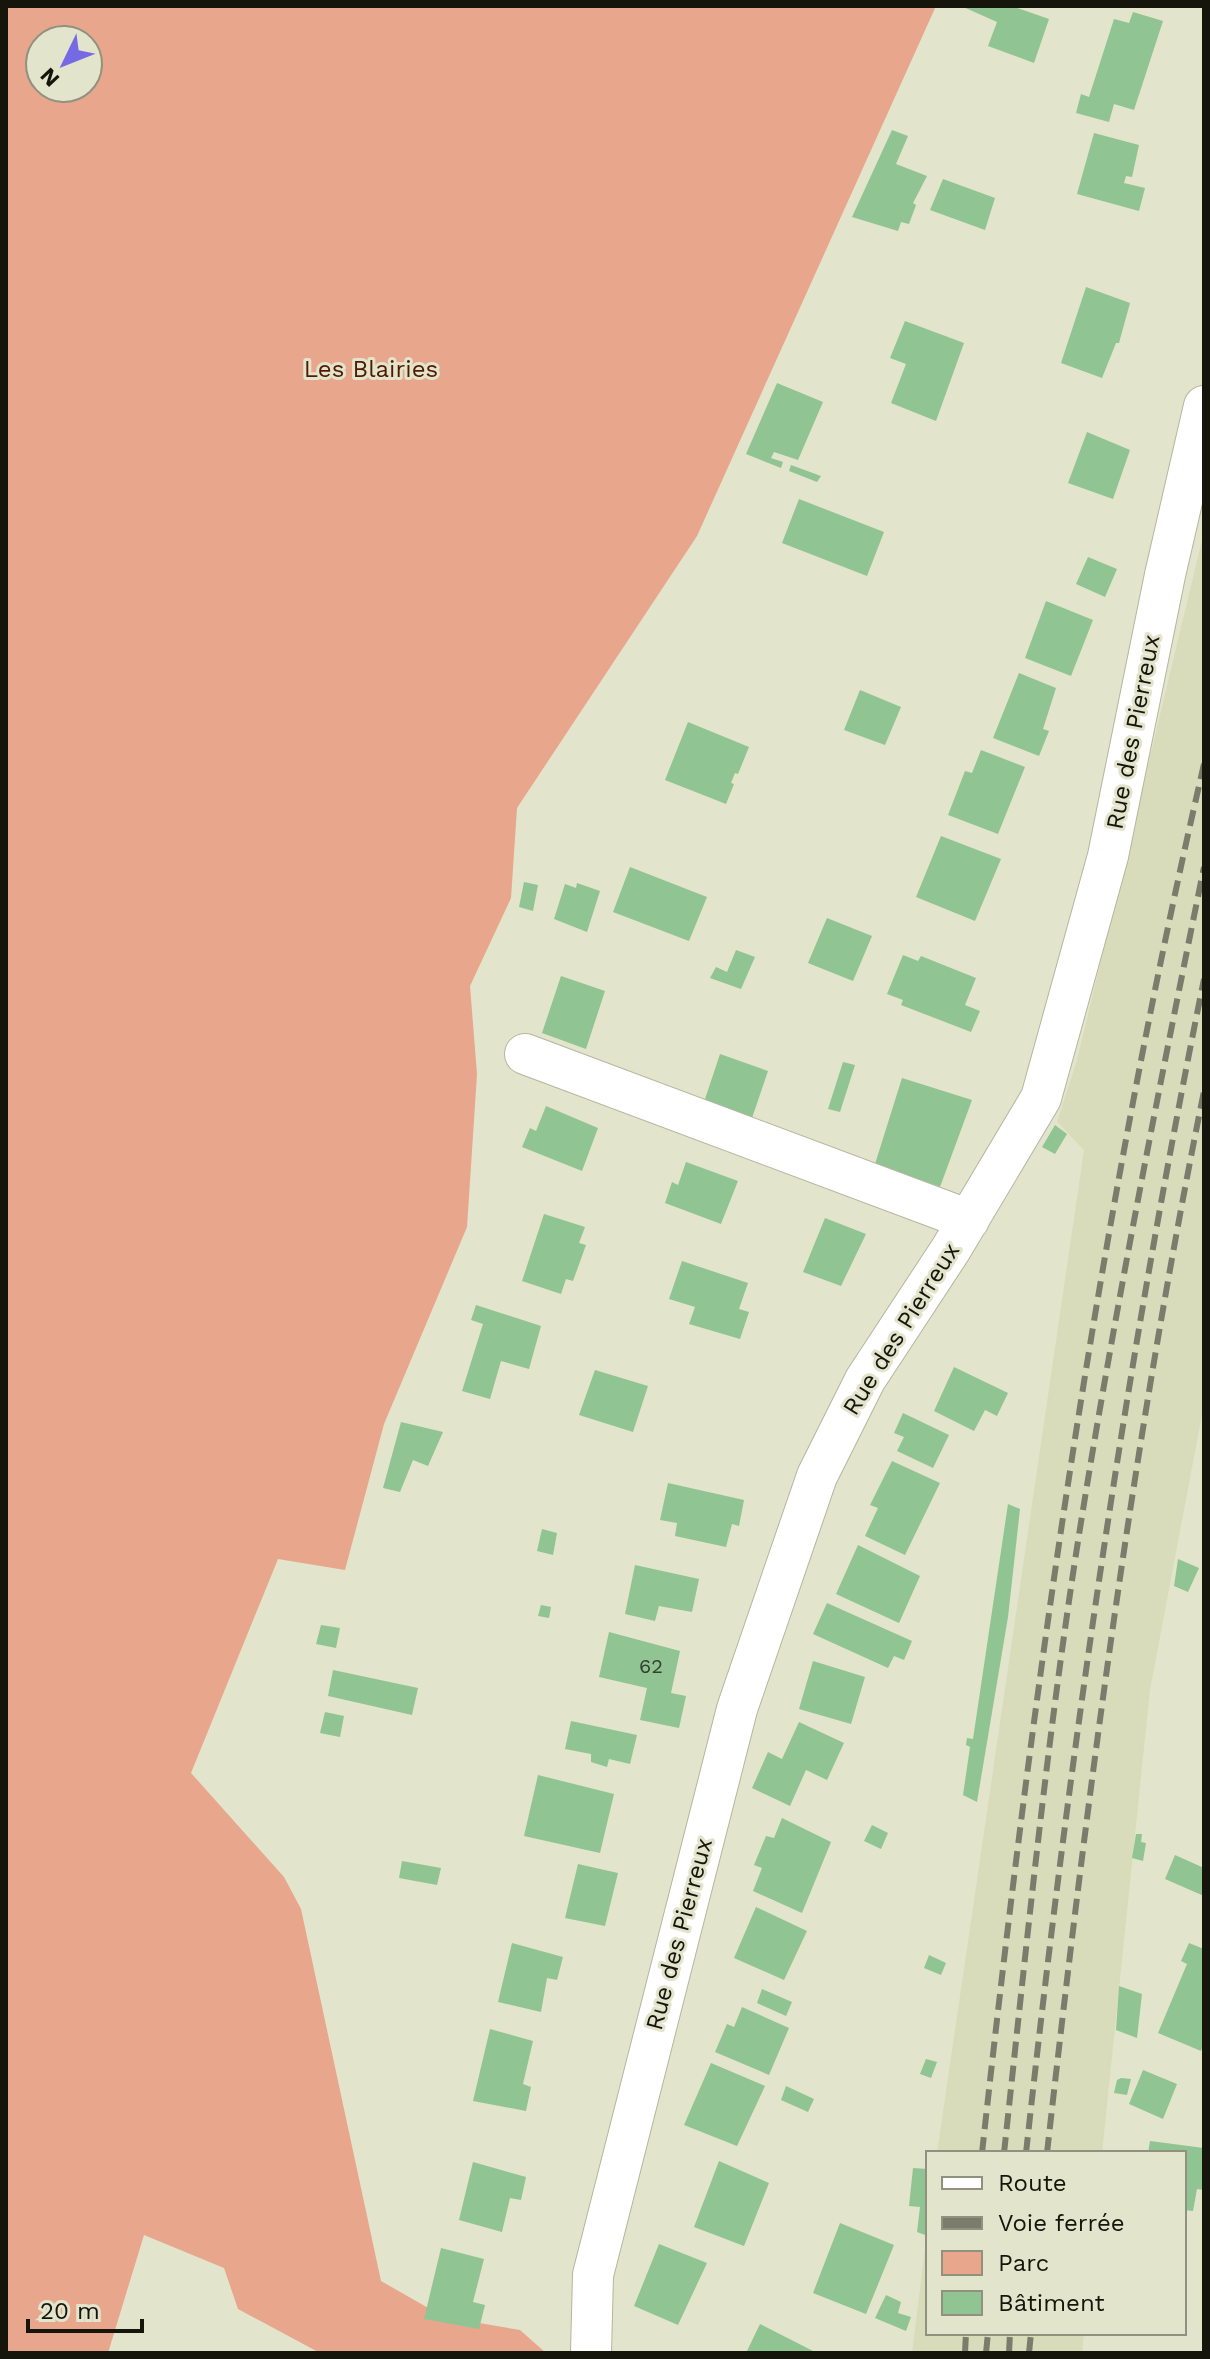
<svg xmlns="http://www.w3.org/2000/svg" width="1210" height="2359" font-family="'Work Sans',sans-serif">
<rect width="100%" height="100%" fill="#e2e4cb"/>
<path fill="#d9dcbb" d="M1204 532V1404L1150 1690 1102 2153H937L1084 1150 1057 1122 1077 1060Z
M928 2225V2333H1084L1082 2353H912Z"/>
<path fill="#e8a68c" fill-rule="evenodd" d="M6 6H936L697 536 517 808 511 898 470 986 477 1074 467 1227 384 1424 345 1570 278 1559 191 1773 284 1877 301 1909 381 2281 444 2317 520 2330 546 2353H320L238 2309 224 2268 144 2235 108 2353H6ZM40 40H88V88H40Z"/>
<path fill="#91c493" d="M961 6H1012L1049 19 1034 63 988 46 997 22Z
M1133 12 1163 21 1134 110 1114 104 1109 122 1076 113 1081 94 1089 97 1114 19 1129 23Z
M892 130 908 136 896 164 927 176 913 203 916 205 909 224 901 222 898 231 852 217Z
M1094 133 1139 145 1132 177 1126 176 1124 183 1145 188 1139 211 1077 194Z
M943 179 995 198 985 230 930 210Z
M1086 287 1130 303 1119 343H1116L1102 378 1061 363Z
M905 321 964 343 936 421 891 403 906 364 890 358Z
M777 383 823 402 798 460 774 452 771 458 783 462 781 468 746 454Z
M1087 432 1130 450 1113 499 1068 483Z
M791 465 821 476 817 482 789 471Z
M799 499 884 532 867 576 782 543Z
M1088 557 1117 569 1105 597 1076 584Z
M1046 601 1093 620 1071 676 1025 658Z
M1019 673 1056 688 1043 729 1049 731 1039 756 993 738Z
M860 690 901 707 885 745 844 730Z
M688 722 749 747 738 774 735 773 731 783 734 784 726 804 665 780Z
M981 750 1025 767 998 834 948 815 965 771 972 773Z
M941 836 1001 859 975 921 916 897Z
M630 867 707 897 689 941 613 912Z
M524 882 538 885 533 911 519 907Z
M577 883 600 891 587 932 554 919 565 884 576 888Z
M827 918 872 936 853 981 808 963Z
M736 950 755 957 741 989 710 978 716 967 727 972Z
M903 955 918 961 921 956 976 978 965 1005 980 1011 971 1032 901 1005 903 1000 887 994Z
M561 976 605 991 586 1049 542 1033Z
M720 1054 768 1071 751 1121 703 1105Z
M843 1062 855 1065 840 1112 828 1109Z
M902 1078 972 1100 940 1187 875 1164Z
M546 1106 598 1128 582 1171 522 1147 530 1128 536 1131Z
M1055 1125 1067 1134 1055 1154 1042 1147Z
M686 1162 738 1181 721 1224 665 1203 672 1182 678 1185Z
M544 1214 585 1227 579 1243 586 1245 573 1281 566 1279 561 1294 522 1281Z
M825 1218 866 1234 841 1286 803 1272Z
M682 1261 748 1283 739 1309 749 1312 740 1339 689 1324 695 1307 669 1299Z
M476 1305 541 1326 529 1369 501 1361 490 1399 462 1391 483 1324 471 1320Z
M954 1367 1008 1393 997 1416 985 1410 974 1431 934 1411Z
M595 1370 648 1386 633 1432 579 1415Z
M903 1413 949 1435 933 1468 897 1451 904 1437 894 1433Z
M401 1422 443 1432 428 1466 413 1460 400 1492 383 1488Z
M892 1461 940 1483 905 1555 865 1536 878 1508 870 1505Z
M668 1483 744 1500 739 1526 732 1524 726 1547 675 1536 677 1523 660 1520Z
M1008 1504 1020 1509 1008 1617 977 1802 963 1795 970 1747 966 1745 967 1738 973 1739Z
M542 1529 557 1533 553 1555 537 1551Z
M858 1545 920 1576 899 1623 836 1594Z
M1178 1559 1199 1568 1188 1592 1174 1586Z
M635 1565 699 1579 692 1612 659 1606 655 1621 625 1614Z
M827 1603 912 1641 904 1660 894 1656 888 1668 813 1634Z
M541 1605 551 1607 549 1618 538 1616Z
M321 1625 340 1628 336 1648 316 1644Z
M609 1632 680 1651 671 1693 686 1696 679 1728 640 1720 647 1688 599 1677Z
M813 1661 865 1677 851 1724 799 1709Z
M333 1670 418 1688 412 1715 328 1696Z
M325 1712 344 1716 340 1737 320 1733Z
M571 1721 637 1735 630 1764 609 1759 607 1767 591 1762V1754L565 1749Z
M799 1722 844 1743 827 1780 806 1770 790 1806 752 1788 768 1752 782 1759Z
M538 1775 614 1794 600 1853 524 1836Z
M782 1818 831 1842 802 1913 753 1891 762 1868 754 1865 766 1836 774 1838Z
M872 1825 888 1833 881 1849 864 1841Z
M1136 1834H1142L1141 1842 1146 1843 1143 1861 1132 1858Z
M1175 1855 1204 1868V1896L1165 1879Z
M402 1861 441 1868 437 1885 399 1878Z
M578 1864 618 1873 605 1926 565 1918Z
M756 1907 807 1931 784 1980 734 1958Z
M512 1943 563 1957 557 1980 547 1978 541 2012 498 2002Z
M1189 1943 1204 1949V2043L1201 2051 1158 2033 1187 1964 1181 1961Z
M929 1955 946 1963 941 1975 924 1968Z
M1119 1986 1142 1994 1137 2038 1116 2030Z
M762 1989 792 2002 786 2016 757 2003Z
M742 2007 789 2028 769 2075 715 2052 727 2024 734 2027Z
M490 2029 533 2041 523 2084 531 2087 526 2111 473 2101Z
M926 2059 937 2062 931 2078 920 2074Z
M711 2063 765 2086 737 2146 684 2125Z
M1143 2070 1177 2084 1163 2119 1129 2104Z
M1121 2078 1131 2079 1127 2095 1114 2093 1117 2080Z
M786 2086 814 2099 808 2112 781 2100Z
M1150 2141 1204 2148V2190L1197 2189 1193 2211 1184 2210V2153H1148Z
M719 2161 769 2183 744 2246 694 2227Z
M473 2162 526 2177 521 2200 510 2198 502 2232 459 2220Z
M913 2168 928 2169 925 2235 917 2232 920 2207 909 2206Z
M840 2223 894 2245 866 2314 813 2293Z
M659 2244 707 2263 678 2325 634 2306Z
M441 2248 484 2259 473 2302 485 2305 479 2329 424 2319Z
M886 2295 901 2302 898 2313 911 2317 906 2331 875 2318Z
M760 2324 817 2353H746Z"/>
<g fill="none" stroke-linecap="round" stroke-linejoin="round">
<g stroke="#b4b69e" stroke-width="42">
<path id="minor" d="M525 1054 969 1220
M591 2353 593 2275 737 1709 817 1476 865 1380 951 1249 1041 1098 1108 856 1165 575 1204 406"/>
</g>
<use href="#minor" stroke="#fff" stroke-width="40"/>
<path stroke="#7b7c6b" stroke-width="6" stroke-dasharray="16 8" stroke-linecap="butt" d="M982 2153C1033 1687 1098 1222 1204 764
M1004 2153C1027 1941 1048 1727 1082 1516 1117 1299 1160 1083 1204 867
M1026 2153C1069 1759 1125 1368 1204 979
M1047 2153C1087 1797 1133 1442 1204 1091
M965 2353 966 2333
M986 2353 988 2333
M1009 2353 1010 2333
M1029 2353 1031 2333"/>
</g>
<g text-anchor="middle" stroke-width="6" stroke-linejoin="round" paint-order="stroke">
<g font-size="20" fill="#34412e">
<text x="651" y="1673">62</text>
</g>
<g font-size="24" fill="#521800" stroke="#e2e4cb">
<text x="371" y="377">Les Blairies</text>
</g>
<g font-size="24" fill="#15150c" stroke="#e2e4cb">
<text transform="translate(1133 732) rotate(-79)" y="8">Rue des Pierreux</text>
<text transform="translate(901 1329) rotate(-58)" y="8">Rue des Pierreux</text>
<text transform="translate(679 1934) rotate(-75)" y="8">Rue des Pierreux</text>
</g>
</g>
<rect width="1210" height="2359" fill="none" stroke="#15150c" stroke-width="16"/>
<rect x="926" y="2151" width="260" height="184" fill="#e2e4cb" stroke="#90917f" stroke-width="2"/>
<rect x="942" y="2177" width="40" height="12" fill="#ffffff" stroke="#90917f" stroke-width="2"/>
<text x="998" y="2191" font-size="24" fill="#15150c">Route</text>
<rect x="942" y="2217" width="40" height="12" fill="#7b7c6b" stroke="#90917f" stroke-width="2"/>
<text x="998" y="2231" font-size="24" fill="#15150c">Voie ferrée</text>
<rect x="942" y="2251" width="40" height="24" fill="#e8a68c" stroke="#90917f" stroke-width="2"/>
<text x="998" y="2271" font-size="24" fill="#15150c">Parc</text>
<rect x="942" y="2291" width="40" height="24" fill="#91c493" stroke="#90917f" stroke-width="2"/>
<text x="998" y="2311" font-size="24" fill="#15150c">Bâtiment</text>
<g transform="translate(64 64) rotate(227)"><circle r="38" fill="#e2e4cb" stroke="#90917f" stroke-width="2"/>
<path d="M0-6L14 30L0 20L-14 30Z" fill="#7569e4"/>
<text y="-12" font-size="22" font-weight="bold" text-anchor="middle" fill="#15150c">N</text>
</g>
<path d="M28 2319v12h114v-12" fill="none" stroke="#15150c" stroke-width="4"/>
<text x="40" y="2319" font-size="24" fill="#15150c" stroke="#e2e4cb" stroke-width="6" paint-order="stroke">20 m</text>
</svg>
